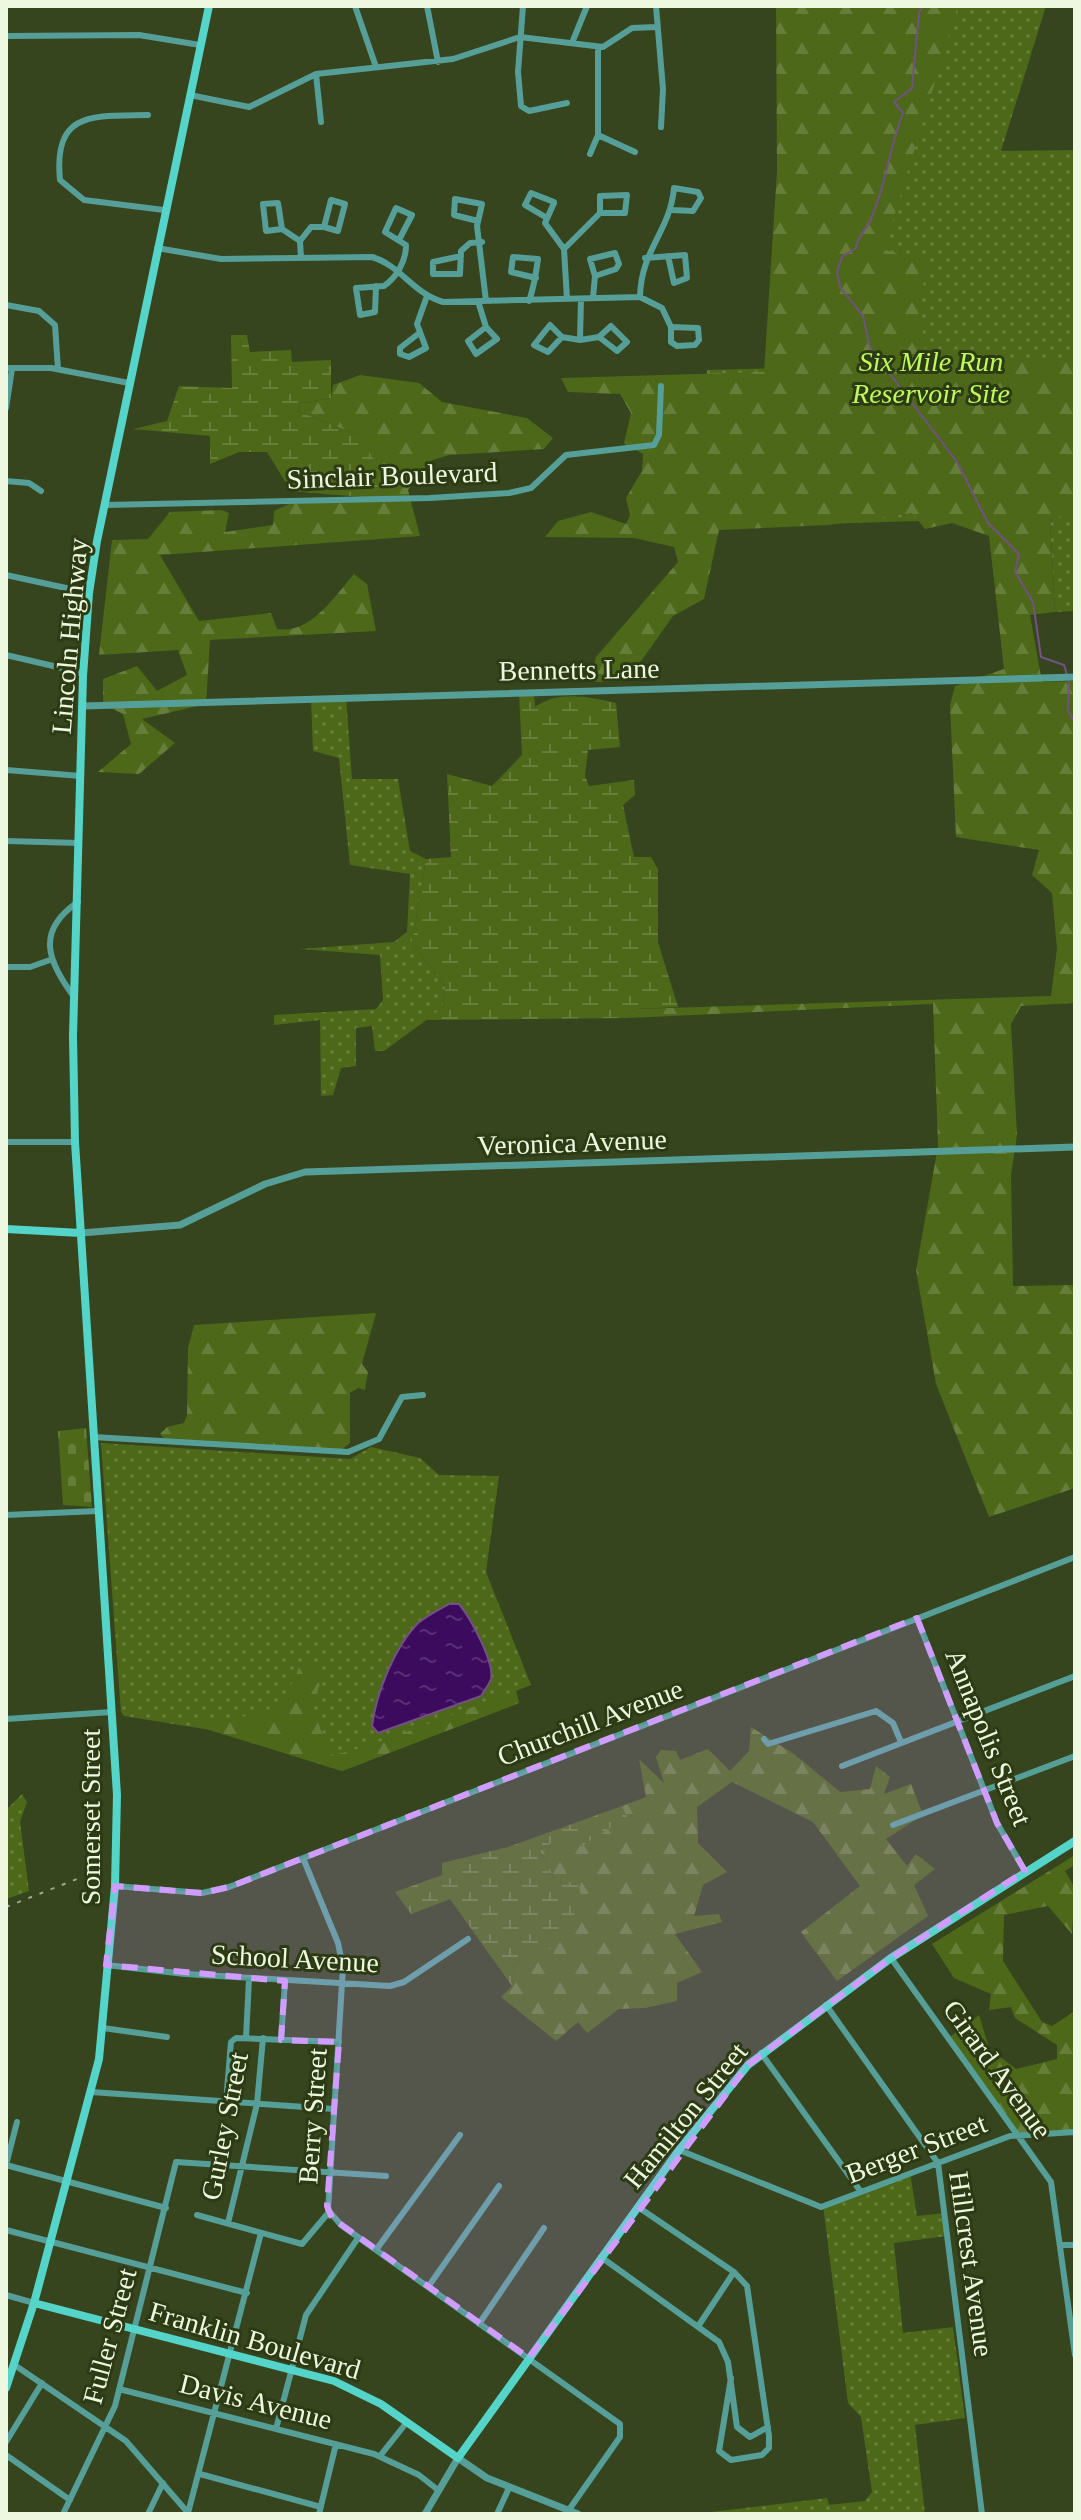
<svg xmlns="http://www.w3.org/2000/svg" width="1081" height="2520" font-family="Georgia,serif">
<defs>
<pattern id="green-dots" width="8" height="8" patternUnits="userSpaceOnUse" patternTransform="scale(2)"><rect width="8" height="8" fill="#4c6818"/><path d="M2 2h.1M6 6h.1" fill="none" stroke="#667e39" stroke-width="1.8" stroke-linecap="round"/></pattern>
<pattern id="forest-firs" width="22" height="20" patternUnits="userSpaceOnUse" patternTransform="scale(2)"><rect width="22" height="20" fill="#4c6818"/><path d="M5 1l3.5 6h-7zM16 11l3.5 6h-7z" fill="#667e39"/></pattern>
<pattern id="wetland-marsh" width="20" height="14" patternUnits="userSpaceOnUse" patternTransform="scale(2)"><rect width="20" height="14" fill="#4c6818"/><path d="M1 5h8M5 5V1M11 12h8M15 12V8" fill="none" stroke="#667e39"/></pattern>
<pattern id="cemetery-stones" width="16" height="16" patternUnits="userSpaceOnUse" patternTransform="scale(2)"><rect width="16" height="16" fill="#4c6818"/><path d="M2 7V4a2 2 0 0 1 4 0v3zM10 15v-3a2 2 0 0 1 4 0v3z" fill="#667e39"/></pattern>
<pattern id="water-ripples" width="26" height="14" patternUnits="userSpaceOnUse" patternTransform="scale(2)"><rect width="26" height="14" fill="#3d0b5d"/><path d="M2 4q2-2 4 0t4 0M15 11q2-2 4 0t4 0" fill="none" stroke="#592f74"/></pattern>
</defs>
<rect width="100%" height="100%" fill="#36451e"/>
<path fill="url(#green-dots)" d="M788 6H1046L1001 151 1075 150V611L1055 612 1050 520 1055 517 649 529 708 456 707 370 788 368Z
M346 697 352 779H398L410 851 426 859 412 943 445 986 443 1008 384 1051H375L372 1026 356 1028V1066L341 1068 333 1095 321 1096 320 1020 274 1025V1015L376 1009 383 1000 380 955 300 949 394 942 407 932 410 874 350 865 339 758 313 751 311 699Z
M101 1443 350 1459 371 1447 420 1458 439 1475 499 1476 486 1572 531 1685 516 1691 519 1703 342 1771 217 1731 124 1716 121 1712Z
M22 1794 27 1802 20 1822 29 1891 6 1899V1810Z
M910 2173 917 2216 945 2213 947 2236 894 2243 903 2333 953 2327 965 2418 915 2425 925 2514H695L827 2498 829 2505 865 2501 872 2492 861 2417 848 2403 823 2205Z"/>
<path fill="url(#forest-firs)" d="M776 6H958L884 250 929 261 919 304 927 364 1075 358V512L1050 520 1055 612 1030 615 1042 682 1075 681V1003L1021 1006 1011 1024 1017 1135 1011 1175 1013 1286 1075 1285V1488L989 1517 936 1384 916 1270 938 1146 933 1004 628 1018 635 1009 1051 996 1057 949 1052 893 1032 875 1039 850 956 837 950 705 955 686 1004 669 989 536 952 523 925 529 912 513 828 525 719 530 704 599 673 616 627 681 590 682 596 657 678 562 674 547 634 538 545 537 558 521 591 512 626 524 630 515 626 498 642 471 643 454 624 443 631 413 620 394 568 392 561 378 764 372 777 171Z
M360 375 419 383 442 402 527 418 553 438 544 449 449 455 430 461 408 490 420 536 160 555 199 621 271 613 277 629C310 635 335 596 354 574L367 584 376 631 210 640 206 704 142 719 175 743 139 774 98 772 131 744 123 714 103 704V679L137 666 157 691 187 675 178 650 99 655 112 540 148 539 170 512 222 510 229 513 225 532 273 525 274 511 289 504 385 499 357 435 298 411 301 403 331 398 333 385Z
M376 1313 362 1364 368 1372 365 1390 358 1388 350 1393V1443L341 1450 166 1441 160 1434 167 1427 184 1423 187 1415 188 1348 194 1325Z
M302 1661 325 1671 312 1705 330 1756 366 1747 516 1691 519 1703 342 1771 206 1729 200 1722 256 1715 283 1703Z
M751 1727 794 1754 840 1792 870 1789 876 1766 890 1777 884 1794 911 1784 923 1815 886 1839 907 1866 916 1854 935 1869 914 1885 928 1916 837 1981 801 1932 860 1886 813 1822 732 1782 697 1807 698 1843 727 1872 703 1885 694 1916 719 1914 722 1922 675 1934 702 1972 677 1983V2001L645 2008 619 2009 587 2033 578 2022 556 2041 501 1997 512 1986 515 1963 554 1947 555 1879 540 1851 562 1836 626 1817 622 1806 646 1797 639 1759 664 1783 656 1757 661 1750 676 1751 680 1760 708 1749 730 1771 749 1751Z
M1075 1855V1865L1065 1871 1075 1888 1072 1934 1048 1906 1004 1915 1003 1961 1042 2022 1052 2026 1075 2011V2133H1018L950 2037 979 2015 989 2048 1016 2069 1057 2059V2045L1015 2018 1011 2007 989 2010 991 1994 954 1978 932 1944Z"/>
<path fill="url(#wetland-marsh)" d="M231 335H247L250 352 291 350 292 362 331 360V398L301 403 298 411 357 435 387 478 385 499 291 491 267 452H239L210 464V436L133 429 167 421 179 386 232 388Z
M534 692 535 707C559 690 589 697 616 703L620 747 588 750 585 776 589 786 634 780 635 795 623 805 634 857H651L658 869V942L678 1007 635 1009 628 1018 424 1020 443 1008 445 986 412 943 426 859 451 857 447 774 492 786 522 755 519 693Z
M622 1806 627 1817 582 1846 562 1836 540 1851 555 1879 579 1884 582 1905 571 1918H561L555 1947 515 1963 512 1986 450 1899 411 1914 395 1892 442 1875V1863L508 1847Z"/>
<path fill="url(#cemetery-stones)" d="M86 1428 92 1507 63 1505 58 1431Z"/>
<path fill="url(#water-ripples)" stroke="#725285" stroke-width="2" d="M449 1604H459C470 1617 495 1663 491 1679 489 1685 484 1691 481 1696L378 1733 372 1726C376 1694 394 1648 417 1624 426 1616 438 1610 449 1604Z"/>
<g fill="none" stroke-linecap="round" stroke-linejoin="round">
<path stroke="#725285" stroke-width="2" d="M923 6 919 13 912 88 894 102 903 113C889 149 886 186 870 221 865 232 858 235 856 248L842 257 837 272 840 287 863 316 870 348 957 462 988 523 1019 554 1015 572 1033 602 1041 657 1064 665 1067 675
M1069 682 1068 711 1075 722"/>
<path stroke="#559f98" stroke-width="6" d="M355 6 376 67
M427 6 438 62
M523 6 518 72 521 106 529 111 567 103
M656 6 663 89 661 127
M6 36 139 35 200 45
M572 43 587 6
M316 74 321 122
M190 95 249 107 316 74 453 59 520 37 603 47 632 28 656 27
M148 115C94 116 53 110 60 180L84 200 164 210
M598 135 635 152
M590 154 598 135V47
M547 218 525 205 531 193 554 202V203L545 223 564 249
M478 221 454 215 455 199 482 204 477 226 486 301
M282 229 266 231 263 204 278 203 282 229 300 241 301 258
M300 241 311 227H324L331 200 345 204 338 231 324 227
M157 248 221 259 372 257C400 265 414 294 443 302L640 297 662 308 671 327 698 328 699 340 695 345 677 346 671 342V327
M461 256 433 262V274H460L461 251 470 243 482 242
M645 258 685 255 687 278 674 283 668 256
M376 286 375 312 360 315 356 288 384 286C397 277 406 261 406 245L385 232 396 208 412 215 400 238
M640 297C641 249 670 232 674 188L698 192 701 198 693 211 672 210
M593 298 595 276 590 259 615 253 619 264 616 269 595 276
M567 299 564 249 600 213H625L627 195 600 196V213
M478 301 486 327 468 341 476 354 497 339 486 327
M529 301C534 287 536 274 538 259L513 257 511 272 536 278
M6 305 39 311 55 325 58 369
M418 334 400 348V354L409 357 426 348 417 324 427 296
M562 337 550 325 534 345 548 352 562 337 580 340 599 337 617 351 627 342 611 326 599 337
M580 340 581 299
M6 368H51L129 383
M6 408 12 369
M6 481 29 483 41 491
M105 505 430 498 509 493 531 488 566 455 654 445 659 435 661 386
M6 575 89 593
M6 655 79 672 83 676
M6 770 81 776
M6 841 79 843
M6 967H30L50 960
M74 997C49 962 34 932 78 902
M6 1142H75
M93 1437 348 1452 379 1439 402 1397 423 1395
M6 1515 98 1511
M917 1618 997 1823 1025 1871
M6 1719 112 1712
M764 1739 768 1744 876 1711 893 1723 901 1742
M842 1766 1075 1676
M893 1825 1075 1756
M303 1858 338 1943 343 1967 328 2210 341 2225 620 2424V2437L566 2514
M115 1886 202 1893 229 1887 1075 1557
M891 1958 1051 2182 1075 2355
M106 1965 185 1974 390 1986 404 1982 468 1939
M826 2005 938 2163 982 2514
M103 2028 167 2037
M246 2038 249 1979
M281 2040 285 1981
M761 2053 861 2192
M91 2092 334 2109
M226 2102 231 2042 236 2038 339 2042
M679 2150 821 2207 1010 2136 1075 2132
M6 2165 166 2208
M6 2165 17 2122
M638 2207 734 2272 747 2286 769 2436V2448L762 2455 731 2460 719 2451 731 2378
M197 2215 302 2244 329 2212
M228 2223 257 2104 263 2038
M6 2230 247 2293
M1062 2245H1075
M376 2250 460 2135
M601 2257 719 2342 728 2362 737 2427 750 2437 768 2427
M428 2287 499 2186
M6 2295 34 2303
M479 2324 544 2228
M699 2325 734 2272
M16 2366 126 2441 189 2514
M119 2389 374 2454 419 2475 438 2490
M276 2429 306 2315 358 2238
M6 2442 42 2383
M6 2455 70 2500
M380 2456 407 2422
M200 2474 321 2507
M188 2513 261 2233
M63 2514 115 2406 176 2162 386 2176
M148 2514 163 2483
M319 2514 336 2444
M497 2514 509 2488"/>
<path stroke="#559f98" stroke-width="7" d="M83 706 1075 677
M81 1233 180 1225 265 1184 305 1172 1075 1147
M425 2514 458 2458 487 2478 578 2514"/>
<path stroke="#55d5ca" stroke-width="8" d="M6 1229 81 1233
M34 2303 334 2381 381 2404 458 2458 679 2150 748 2065 891 1958 1075 1841
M6 2388 34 2303 99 2059 115 1886 117 1795 75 1142 73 1036 83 676 89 593 97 541 209 6"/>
<path stroke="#9eaa8c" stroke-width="2" stroke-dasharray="4 8" stroke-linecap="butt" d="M6 1907 82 1877"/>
</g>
<path fill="#d09dff" fill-opacity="0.2" stroke="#d09dff" stroke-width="6" stroke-dasharray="16 10" stroke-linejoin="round" d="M917 1618 997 1823 1025 1871 891 1958 748 2065 529 2358 332 2218 327 2206 339 2042 281 2040 285 1981 106 1965 115 1886 202 1893 229 1887Z"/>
<g text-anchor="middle" stroke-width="6" stroke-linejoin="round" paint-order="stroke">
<g font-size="28" font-style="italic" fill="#bffa57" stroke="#2c3b13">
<text x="931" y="371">Six Mile Run<tspan x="931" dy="32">Reservoir Site</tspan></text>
</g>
<g font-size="28" fill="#eef8e1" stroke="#2c3b13">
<text transform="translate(392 475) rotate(-2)" y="10">Sinclair Boulevard</text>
<text transform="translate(69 636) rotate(-85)" y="10">Lincoln Highway</text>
<text transform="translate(579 669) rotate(-1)" y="10">Bennetts Lane</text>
<text transform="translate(572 1142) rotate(-2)" y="10">Veronica Avenue</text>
<text transform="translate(590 1722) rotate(-21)" y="10">Churchill Avenue</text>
<text transform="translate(989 1737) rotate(68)" y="10">Annapolis Street</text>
<text transform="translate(90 1817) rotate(-90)" y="10">Somerset Street</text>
<text transform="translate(295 1958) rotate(3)" y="10">School Avenue</text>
<text transform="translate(998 2069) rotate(54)" y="10">Girard Avenue</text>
<text transform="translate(685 2115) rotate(-51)" y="10">Hamilton Street</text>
<text transform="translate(312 2116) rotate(-86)" y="10">Berry Street</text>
<text transform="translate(224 2126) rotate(-79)" y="10">Gurley Street</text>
<text transform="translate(916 2148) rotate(-21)" y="10">Berger Street</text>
<text transform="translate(972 2264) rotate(82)" y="10">Hillcrest Avenue</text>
<text transform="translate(109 2336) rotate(-75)" y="10">Fuller Street</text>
<text transform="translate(255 2340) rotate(16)" y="10">Franklin Boulevard</text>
<text transform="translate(256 2401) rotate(14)" y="10">Davis Avenue</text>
</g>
</g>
<rect width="1081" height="2520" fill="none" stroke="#eef8e1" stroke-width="16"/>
</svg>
